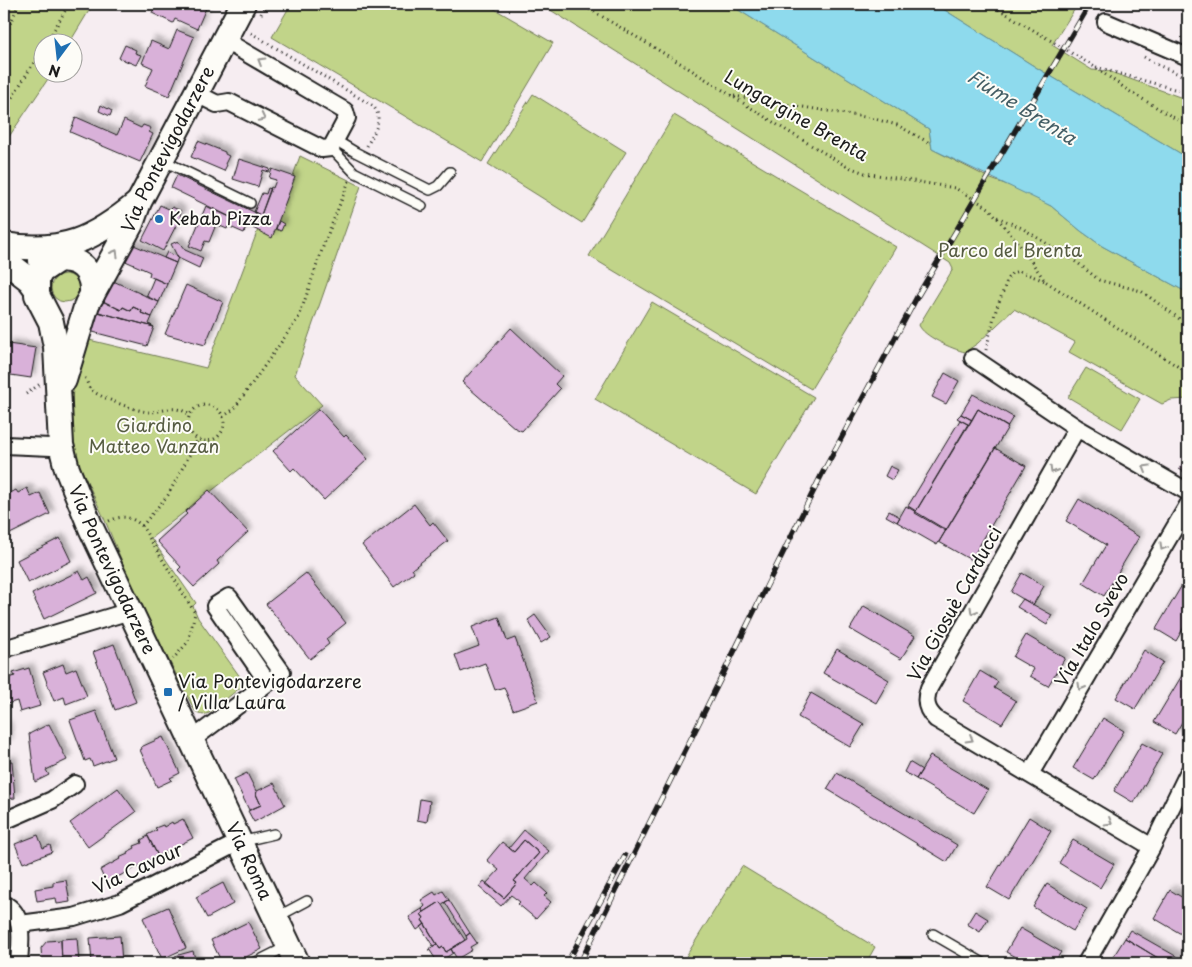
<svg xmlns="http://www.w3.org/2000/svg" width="1192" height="967" font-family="'Playpen Sans',sans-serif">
<defs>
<filter id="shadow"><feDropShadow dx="4.5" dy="-4.5" stdDeviation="2.5" flood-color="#0004"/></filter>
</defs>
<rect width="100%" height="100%" fill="#f6edf1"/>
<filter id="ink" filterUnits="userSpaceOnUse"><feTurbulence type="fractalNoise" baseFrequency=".02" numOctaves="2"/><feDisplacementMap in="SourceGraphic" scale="10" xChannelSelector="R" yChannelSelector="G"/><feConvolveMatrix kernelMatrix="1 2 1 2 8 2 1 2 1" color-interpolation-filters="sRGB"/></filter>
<g filter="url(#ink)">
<path fill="#c1d489" stroke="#6e7852" d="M4 4H93L70 42H42V72L52 73 4 144Z
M291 4H486L553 43 482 162 272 37Z
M541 4H729L929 129 932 149 991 179 1019 189 1051 206 1081 231 1102 246 1188 293V399L1171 400 1162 404 1069 352 1075 342 1014 309 978 343 965 352C952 349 923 336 919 325L953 269 950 263Z
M935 4H1078L1052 45 1092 70 1108 71 1188 100V158L1037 68Z
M533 94 626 152 582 223 488 164Z
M674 115 896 247 811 389 589 256Z
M300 156 361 186 295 375 322 405 151 538 196 603 193 606 198 618 243 681 242 686 209 713 203 715 195 711 138 600 104 518 72 449V396L85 339 206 368 259 227 273 233Z
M51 288a14 14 0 1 1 28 0a14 14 0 1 1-28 0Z
M652 302 814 397 756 494 595 399Z
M1086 368 1140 399 1122 429 1068 397Z
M742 866 875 947 866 963H694L685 958Z"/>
<path fill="#8edaed" stroke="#608e99" d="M729 4H935L1037 68 1188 158V293L1102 246 1081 231 1051 206 932 149 929 129Z"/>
<path fill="#d9b1d9" stroke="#1c1c1c" filter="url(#shadow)" d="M156 4H196L206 8 197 29 175 19 173 23 152 13Z
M177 30 194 37 169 96 145 86 153 68 142 63 151 41 169 49Z
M125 45 136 50 135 53 141 55 136 65 119 58Z
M101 105 112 111 110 116 99 111Z
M76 117 117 135 124 120 141 128 143 125 151 128 149 132 153 134 140 162 70 132Z
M198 141 225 152V154L229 156 225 164 227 165 224 171 191 157Z
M239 159 270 169 269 172 263 170 258 187 233 179Z
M272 169 295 177 272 238 249 226 256 213 261 215 271 187 273 188 276 180 269 178Z
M177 175 256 213 249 226 171 188Z
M268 188 271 189 261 215 254 212 262 193 266 194Z
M160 205 171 210 172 207 181 211 180 215 181 216 163 251 142 240Z
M206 206 247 225 244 233 228 226 227 229 213 223 212 225 215 227 209 242 205 241 201 251 189 246Z
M279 221 284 224 281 231 276 229Z
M178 241 185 250 203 258 199 268 178 258 171 244Z
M129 243 176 263 167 284 149 276 150 272 121 259Z
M167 252 178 257 176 263 164 258Z
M154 278 167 284 159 302 146 297Z
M111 280 159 302 152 317 141 313 142 311 133 307 131 311 123 307 121 310 102 301Z
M186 285 223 302 205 345 165 334Z
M103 301 121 310 123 307 131 311 133 307 142 311 141 313 152 317 149 324 154 327 98 312Z
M98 312 154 327 147 346 89 331Z
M511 328 562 376 555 384 560 389 522 431 515 428 462 382Z
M8 344 36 348 31 378 4 374Z
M945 373 959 381 946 404 932 397Z
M973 394 1013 417 1007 427 978 409 972 420 961 414Z
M319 409 344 437 346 435 368 459 324 500 294 468 291 471 273 451Z
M978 409 1008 427 946 531 915 513Z
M961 414 972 420 969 425 957 418Z
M960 420 968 424 916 511 908 506Z
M995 448 1026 466 971 560 939 542Z
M1183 463 1188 465V474L1179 469Z
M890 466 898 470 892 480 885 476Z
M27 488 31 497 40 493 50 514 4 537V496L16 490 18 493Z
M209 490 248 532 217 561 219 564 194 587 178 570 181 567 157 541 187 514 185 512Z
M1079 499 1139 537 1104 596 1083 583 1106 545 1066 521Z
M414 504 430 525 433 522 448 541 412 569 414 572 394 587 362 545Z
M906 506 946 530 937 545 897 522Z
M889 511 900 517 897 522 886 516Z
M60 538 71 561 28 583 17 560Z
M79 571 84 580 89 577 97 593 44 619 32 594Z
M306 573 346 623 326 639 329 644 310 659 266 604Z
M1022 573 1044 586 1033 605 1011 592Z
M1185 580 1188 582V620L1176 641 1156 629Z
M1023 599 1052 615 1047 625 1017 607Z
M864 606 915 636 901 659 850 629Z
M535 615 551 637 541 643 528 620Z
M499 617 507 641 515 638 538 701 513 710 504 687 495 690 485 663 461 672 455 655 479 646 472 627Z
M1026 635 1065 658 1048 686 1030 676 1034 669 1013 657Z
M114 644 136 702 115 710 93 652Z
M837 649 889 680 876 703 823 673Z
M1144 650 1163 662 1135 709 1116 698Z
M63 664 66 672 76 668 87 696 66 704 64 697 54 701 43 672Z
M29 668 40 706 20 712 17 701 7 704 4 694V679L15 676 13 673Z
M980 671 998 682 994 688 1016 701 1002 724 963 701Z
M1184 672 1188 675V712L1175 734 1154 722Z
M811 693 864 724 850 747 798 717Z
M96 711 114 758 93 766 90 759 85 761 70 720Z
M1103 718 1124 731 1094 780 1073 768Z
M4 724 7 727 8 743H4Z
M49 724 67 760 46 770 49 775 35 782 29 734Z
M163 737 180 773 170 778 172 780 157 787 140 750 142 749 141 747Z
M1142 743 1162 754 1134 803 1114 791Z
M930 756 988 790 974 813 916 779Z
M12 761 15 798 4 799V762Z
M909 762 922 770 916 779 904 772Z
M247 773 257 793 256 794 261 805 249 810 234 779Z
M837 773 957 845 947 862 827 789Z
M274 783 285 805 254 822 248 811 261 805 256 794 257 791Z
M118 788 136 812 88 847 70 823Z
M420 799 430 801 427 822 417 820Z
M1029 817 1051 831 1009 900 987 887Z
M183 819 193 838 158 856 147 835 157 830 155 828 163 825 164 827 172 822 173 824Z
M524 830 549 851 525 879 533 886 536 883 547 893 544 896 551 902 536 919 518 904 520 902 511 895 501 906 479 887 484 881 504 898 517 883 514 881 539 853 524 840 514 852 509 848Z
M38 835 43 848 50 845 52 852 23 863 15 844Z
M148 836 158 856 106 883 100 870 120 859 119 858 128 854 127 852 135 848 134 846 142 843 141 840Z
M524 840 539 853 514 881 517 883 504 898 486 884 499 870 487 860 502 842 514 852Z
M1073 840 1114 864 1100 888 1059 863Z
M66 880 70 902 57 904 56 898 37 901 35 889 53 886V882Z
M223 883 233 904 207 918 196 897Z
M1047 884 1087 909 1073 931 1033 907Z
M1170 890 1188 901V938L1154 918Z
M443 891 449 900 442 904 440 902 424 912 422 909 425 906 421 900 434 892 436 895Z
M449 900 470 933 466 936 445 902Z
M440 902 465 940 446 952 443 947 440 949 422 920 424 918 421 914Z
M168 907 186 948 162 959 143 918Z
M422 909 424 912 421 914 424 918 422 920 425 924 417 930 409 917Z
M975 911 988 919 980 932 967 924Z
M248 922 262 949 234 963H222L211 940Z
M425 924 437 944 433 946 421 927Z
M1020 928 1061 952 1054 963H1026L1006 952Z
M1130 930 1188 963H1166L1125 938Z
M470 933 477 943 470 947 472 950 457 959 451 949 467 939 466 936Z
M120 936 122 963H92L90 938Z
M77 938 79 963H62L61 939Z
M1125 938 1166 963 1110 962Z
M61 940 62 963H42L41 948 47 941Z
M437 944 440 949 443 947 446 952 451 949 453 953 438 963 429 949Z
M193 951 196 963H177L175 956Z"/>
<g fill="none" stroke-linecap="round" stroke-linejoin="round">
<g stroke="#1c1c1c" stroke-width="12">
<path id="lane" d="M335 140 355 152 430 190 438 186 450 172
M331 148 354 172 422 206
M162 160 250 203
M240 842 274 834
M277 917 307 901
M933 934 983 963
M254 963 288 946"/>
</g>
<g stroke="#1c1c1c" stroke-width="20">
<path id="street" d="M1106 22 1188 57
M197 94 217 104 229 102 322 149 331 148 347 118 345 111 224 40
M973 358 1077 428 1188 492
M1077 428 929 688C924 701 926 710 936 719L1152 847
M4 445 51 447 61 445
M4 649 130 611
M191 738 201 733 282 672 229 597 215 606 268 683
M1030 774 1188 505
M4 821 52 800 75 784
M4 904C26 915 20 943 19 963
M20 924 74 917 120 903 239 842
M1086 963 1152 847 1188 773"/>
</g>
<g stroke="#1c1c1c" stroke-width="28">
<g id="secondary">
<path d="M4 245C63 254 93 240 138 203"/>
<path d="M4 260 30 280 36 288"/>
<path d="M41 261C50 261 60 258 68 260 87 263 93 278 92 295"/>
<path id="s1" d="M56 261 41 271 37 279V295L51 322 56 347 61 445 67 469 91 528 297 963"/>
<path id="s2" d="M64 380 87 304 131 224 139 202 243 4"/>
</g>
</g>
<path stroke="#1c1c1c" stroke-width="3" stroke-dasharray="1 4" stroke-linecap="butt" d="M581 4 685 66 784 129 846 166 865 173 955 188 989 208 1019 244 1045 281 1188 373
M648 4 656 8
M990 4 1093 66 1129 91 1188 126
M261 14 266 4
M251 33 373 106C385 119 373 133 367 146
M4 37 19 4
M47 42 69 4
M1144 57 1158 65 1188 78
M1096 67 1188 93
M734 96 871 118 897 125 928 142
M4 110 42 50
M997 217 1022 228 1079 264 1099 280 1141 291 1188 325
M986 350 995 313 1008 278 1012 273 1019 271 1045 281
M85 378C87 381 88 386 90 389 98 397 139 412 149 412 166 412 173 403 190 415
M26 394 40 384
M188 423a18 18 0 1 1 36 0a18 18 0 1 1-36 0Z
M223 417 234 409 299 317 324 244 349 181
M109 521C122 515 131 516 142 526L195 613 188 642 173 659
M142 526 168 495 198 439"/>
<use href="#lane" stroke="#fdfcf7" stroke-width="9"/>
<use href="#street" stroke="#fdfcf7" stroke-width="16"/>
<use href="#secondary" stroke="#fdfcf7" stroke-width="24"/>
<g stroke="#1c1c1c" stroke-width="5.5">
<path id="rail" d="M567 963 625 856
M580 963 822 474 917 297 1090 4"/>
</g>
<use href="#rail" stroke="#fdfcf7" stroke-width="4" stroke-dasharray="11" stroke-linecap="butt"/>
</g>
<defs><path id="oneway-chevron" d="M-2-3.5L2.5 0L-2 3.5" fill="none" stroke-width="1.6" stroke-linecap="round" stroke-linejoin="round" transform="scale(1.25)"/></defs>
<g stroke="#989794">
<use href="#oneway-chevron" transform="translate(261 61) rotate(-149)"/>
<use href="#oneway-chevron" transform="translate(262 118) rotate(27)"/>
<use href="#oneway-chevron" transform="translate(115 253) rotate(-60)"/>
<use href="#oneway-chevron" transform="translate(1146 468) rotate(-150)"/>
<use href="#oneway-chevron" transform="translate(1053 470) rotate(120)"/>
<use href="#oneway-chevron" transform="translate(1163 547) rotate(121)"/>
<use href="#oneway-chevron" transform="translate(973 611) rotate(120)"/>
<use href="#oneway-chevron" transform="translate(1081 687) rotate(120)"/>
<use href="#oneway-chevron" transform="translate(970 739) rotate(31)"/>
<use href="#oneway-chevron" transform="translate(1109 822) rotate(31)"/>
</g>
</g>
<g fill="#1f6fb2" stroke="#fdfcf7" stroke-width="2">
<circle cx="159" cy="219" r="5"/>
<rect x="163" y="687" width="10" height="10" rx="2.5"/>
</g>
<g text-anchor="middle" stroke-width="4" stroke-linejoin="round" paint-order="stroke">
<g font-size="18" fill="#1c1c1c" stroke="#fdfcf7">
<text transform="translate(796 116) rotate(30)" y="6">Lungargine Brenta</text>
<text dy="6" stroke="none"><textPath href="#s2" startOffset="254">Via Pontevigodarzere</textPath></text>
<text dy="6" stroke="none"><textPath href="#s1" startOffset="332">Via Pontevigodarzere</textPath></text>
<text transform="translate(955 604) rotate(-61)" y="6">Via Giosuè Carducci</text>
<text transform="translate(1092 630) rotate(-60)" y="6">Via Italo Svevo</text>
<text dy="6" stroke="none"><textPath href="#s1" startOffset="654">Via Roma</textPath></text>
<text transform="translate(138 869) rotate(-25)" y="6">Via Cavour</text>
</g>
<g font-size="18" fill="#1c1c1c" stroke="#fdfcf7" text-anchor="start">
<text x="169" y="225">Kebab Pizza</text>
<text x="178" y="688">Via Pontevigodarzere<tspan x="178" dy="21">/ Villa Laura</tspan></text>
</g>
<g font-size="18" fill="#565c42" stroke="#fdfcf7">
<text x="1010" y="257">Parco del Brenta</text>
<text x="154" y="432">Giardino<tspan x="154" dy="21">Matteo Vanzan</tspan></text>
</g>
<g font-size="19" font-style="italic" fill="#445e65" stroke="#fdfcf7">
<text transform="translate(1022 107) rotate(32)" y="7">Fiume Brenta</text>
</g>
</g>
<rect width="1192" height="967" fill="none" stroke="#fdfcf7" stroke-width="20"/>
<rect x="10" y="10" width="1172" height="947" fill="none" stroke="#1c1c1c" stroke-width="2" filter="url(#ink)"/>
<g transform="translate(58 58) rotate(195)"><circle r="24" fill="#fdfcf7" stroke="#a3a29f"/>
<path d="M0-4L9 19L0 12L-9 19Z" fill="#1f6fb2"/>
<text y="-8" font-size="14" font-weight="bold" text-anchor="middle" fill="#1c1c1c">N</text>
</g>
</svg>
